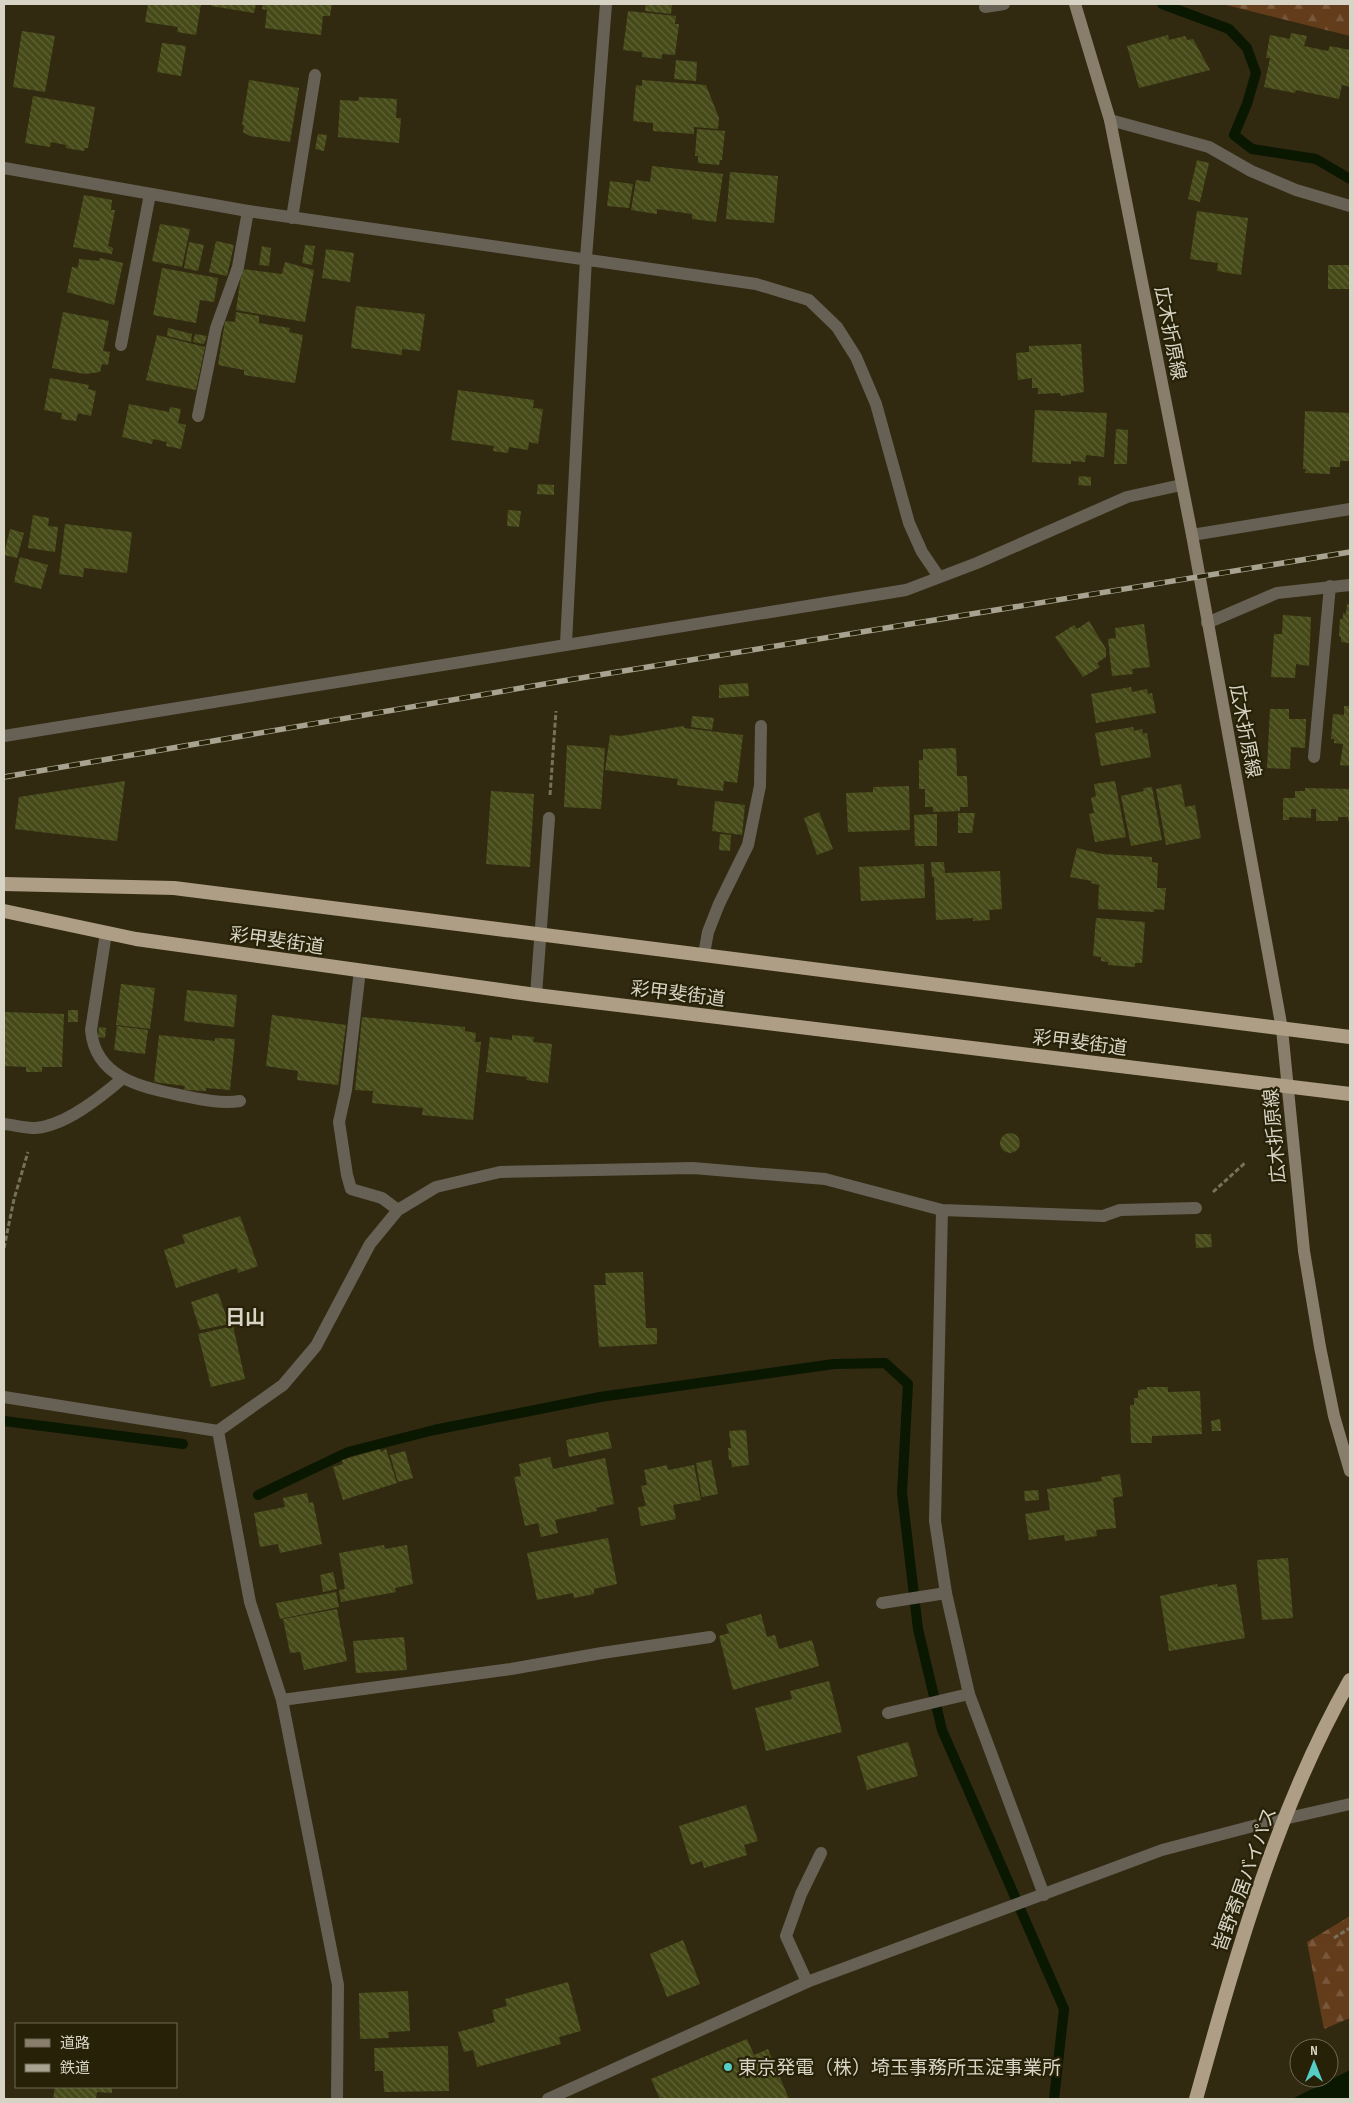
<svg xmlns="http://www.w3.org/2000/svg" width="1354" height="2103" font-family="'Sofia Sans Condensed','Noto Sans JP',sans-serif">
<defs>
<pattern id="forest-firs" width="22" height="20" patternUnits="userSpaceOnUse" patternTransform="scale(1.25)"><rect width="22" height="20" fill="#633c1b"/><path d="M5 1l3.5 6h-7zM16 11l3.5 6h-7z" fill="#79573b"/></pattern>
<pattern id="building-back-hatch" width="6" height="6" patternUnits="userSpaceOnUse" patternTransform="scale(1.25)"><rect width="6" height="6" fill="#464a18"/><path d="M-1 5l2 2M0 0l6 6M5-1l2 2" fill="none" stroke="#606338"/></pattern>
</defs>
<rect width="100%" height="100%" fill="#312a10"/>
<path fill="url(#forest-firs)" d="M1222 4H1350V36Z
M1350 1916V2018L1324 2029 1307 1942Z"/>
<path fill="#0a1701" d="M1350 2070V2099H1292Z"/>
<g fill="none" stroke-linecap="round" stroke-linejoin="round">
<path stroke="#0a1701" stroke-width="10" d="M1162 4 1229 29 1247 48 1256 73 1247 104 1234 135 1252 149 1316 159 1350 179
M4 1421 183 1444
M258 1495 348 1452 434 1430 600 1397 834 1364 885 1363 908 1384 902 1493 918 1629 942 1730 1064 2009 1054 2099"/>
</g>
<path fill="url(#building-back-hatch)" d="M148 4H201L196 35 177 32 178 27 145 22Z
M211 4H256L254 13 211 6Z
M263 4H332L330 16H323L321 35 265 28 267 10 262 9Z
M646 4H672L671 14 645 11Z
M628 11 676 16 675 24H679L675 55 662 54V59L642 57V52L623 50Z
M22 31 55 36 45 92 13 87Z
M1291 33 1307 36 1304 46 1328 51 1330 46 1350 50V87L1342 85 1339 99 1296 90 1295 93 1264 87 1270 58H1266L1270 35 1290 39Z
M1168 35 1169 40 1185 36 1187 40 1193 39 1210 70 1139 88 1127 46Z
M162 43 186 46 181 76 157 72Z
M676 60 697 62 696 81 674 79Z
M249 80 299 88 290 142 250 136 243 132 244 125H242Z
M642 80 706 85 719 118 718 129 694 127V134L653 131V123L633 121 636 85 642 86Z
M33 96 95 107 88 148H85L84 151 66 148V145L51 142 50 147 25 143Z
M359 97 397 99 396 118H401L399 143 338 137 340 100 358 101Z
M697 129 725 131 722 160H720L719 165 698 163V156H695Z
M318 134 327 135 324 151 315 149Z
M1197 160 1209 163 1200 202 1188 199Z
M652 166 723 174 716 222 692 219V214L657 209V214L631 210 636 180 650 182Z
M730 172 778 176 774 223 726 219Z
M610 181 633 184 629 208 607 206Z
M84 195 112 200 111 210H115L108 246 113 248 112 254 73 247Z
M1197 211 1248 218 1241 275 1217 271 1218 263 1190 259Z
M160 224 190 229 182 267 152 261Z
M216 241 234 245 227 276 209 272Z
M189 242 204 245 198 271 184 268Z
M305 245 315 246 312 265 302 263Z
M262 246 271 248 269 266 259 265Z
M326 249 354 253 350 282 322 278Z
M100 258 123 263 114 305 67 292 72 267 78 268 79 259 99 261Z
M285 262 314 270 305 322 236 310 242 269 282 274Z
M1328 265H1350V289H1328Z
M162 268 218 278 214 302 200 300 196 323 153 315Z
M356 306 425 314 420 351 402 349V355L351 348Z
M63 312 109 321 103 351 110 352 108 365 102 364 100 372 85 374 52 368Z
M236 312 259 316V323L290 328 289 332 303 335 295 383 244 375V370L218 365 225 321 235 322Z
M168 328 192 334 191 342 167 336Z
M195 334 207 336 204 344 193 342Z
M157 335 205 347 196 390 146 380Z
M1081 344 1084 392 1061 396 1060 393 1038 394V388H1032V378L1018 380 1016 353 1029 352V346Z
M50 378 89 385 88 389 96 391 91 416 78 413 76 421 61 419 62 413 44 410Z
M458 390 534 400 533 408 543 409 538 444 529 442 528 450 509 447 508 453 493 451 494 446 451 440Z
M129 404 169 412 170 407 181 409 178 423 186 425 181 449 166 446 167 442 153 439 152 444 122 437Z
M1035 410 1107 413 1104 457 1086 455 1085 462 1071 461V464L1032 462Z
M1305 411 1350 413V461H1340V467H1330V474L1305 473 1306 469H1303Z
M1116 429 1128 430 1127 464H1114Z
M1079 476 1091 477V486L1078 485Z
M538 484 554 485V495L537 494Z
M508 510 521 511 519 527 507 526Z
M33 515 49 518 48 526 58 527 55 552 28 548Z
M65 524 132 532 127 573 84 568 83 577 59 574Z
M10 529 24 533 17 558 4 555Z
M20 557 48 565 41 589 14 582Z
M1347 604 1350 605V643L1341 642V637L1339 636 1340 619H1343V613L1346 614Z
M1283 615 1311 617 1309 666 1296 664 1295 678 1271 677 1274 634H1282Z
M1089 621 1106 649V657L1097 663 1100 667 1083 677 1055 637 1074 625 1077 629Z
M1144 624 1150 667 1132 669 1133 674 1112 676 1108 639 1116 638 1115 628Z
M748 683 749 696 719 698V685Z
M1131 687 1132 692 1147 689 1148 694 1152 693 1156 713 1096 723 1091 694Z
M1344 706H1350V766L1340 765 1343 744 1334 743V739H1331L1333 714 1344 715Z
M1270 709H1289V719H1306L1305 748 1291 747 1290 769 1267 768Z
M692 716 714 718 712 730 691 727Z
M684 726V728L743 735 737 783 724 781 723 791 677 785 678 779 605 770 610 735 621 736Z
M1133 727 1134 731 1142 729 1143 734 1147 733 1151 757 1101 766 1095 733Z
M567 745 605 748 601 809 564 807Z
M956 748 957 776H967L968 807H960V811L933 812V807H925V789H919V760H923V749Z
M125 781 117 841 15 829 19 797Z
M1115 781 1126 837 1095 842 1089 814 1094 813 1091 798 1096 796 1094 784Z
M1181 784 1185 807 1195 805 1201 838 1166 845 1156 789Z
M909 786 910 830 848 832 846 793 873 792V787Z
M1152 787 1162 840 1131 846 1121 796 1144 791 1143 788Z
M1305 788 1350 789V821H1348V817H1338V821H1316V809H1311V818L1289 817V820H1283V798H1295V791H1305Z
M491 791 534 794 530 867 486 864Z
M715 801 745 805 742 835 712 831Z
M819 812 833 849 817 855 804 818Z
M958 813H975L972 833H958Z
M937 814V846H915L914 815Z
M720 834 731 835 730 851 719 850Z
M1077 848 1102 854 1152 857V862L1158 863 1157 888H1166L1164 910 1154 909V912L1098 909 1099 885 1091 883 1092 881 1070 877Z
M931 862H944L945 873 1000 871 1002 909 989 910 990 920 973 921V918L936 920 934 877H932Z
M924 864 925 898 861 901 859 867Z
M1096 918 1145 922 1142 963H1135V967L1108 965V962L1101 961V957L1093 956Z
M121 984 155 988 150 1029 116 1025Z
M187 990 237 995 234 1027 184 1021Z
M68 1010H78V1022H68Z
M4 1012 64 1014 62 1067H42V1072H26V1067L4 1066Z
M272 1015 346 1025 338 1085 297 1080 298 1071 266 1066Z
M362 1017 465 1027V1031L476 1033 475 1042H481L473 1120 422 1115 423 1108 372 1103 373 1091 355 1090Z
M117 1026 148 1030 145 1054 114 1050Z
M99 1027 106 1028 105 1038 98 1037Z
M159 1035 215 1041V1038L235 1039 230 1090 206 1088V1091L184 1090 185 1086 154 1082Z
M512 1035 534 1037 533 1042 552 1044 548 1083 526 1080 527 1077 486 1072 490 1037 512 1040Z
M1000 1143a10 10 0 1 1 20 0a10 10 0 1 1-20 0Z
M240 1216 258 1266 238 1273 237 1268 176 1288 164 1250 185 1243 182 1235Z
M1195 1234H1211L1212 1247 1196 1248Z
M643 1272 646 1328H657V1344L599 1347 594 1285H606L605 1273Z
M218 1293 229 1324 200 1330 191 1302Z
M233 1326 245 1379 211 1387 198 1334Z
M1147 1387H1168V1392L1200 1391 1202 1434 1152 1436V1443H1131L1130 1405H1134V1398H1138V1390L1147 1389Z
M1220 1419 1221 1431H1212L1211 1421Z
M746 1430 749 1465 732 1467 731 1460H729L728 1448H731L729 1431Z
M608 1432 612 1448 569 1457 566 1440Z
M380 1449 381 1452 386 1449 397 1483 343 1500 333 1467 343 1464 342 1460Z
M405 1451 413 1478 398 1482 390 1455Z
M550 1457 553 1469 605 1458 614 1504 596 1508 597 1511 555 1520 558 1533 541 1537 538 1523 525 1526 514 1477 521 1476 519 1464Z
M711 1460 718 1494 702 1497 696 1463Z
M667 1465 668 1470 694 1465 701 1500 673 1505 676 1519 641 1526 638 1507 646 1506 641 1486 647 1485 644 1470Z
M1120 1474 1123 1496 1113 1498 1116 1528 1096 1530 1097 1536 1065 1541 1064 1535 1029 1540 1025 1514 1050 1510 1047 1489 1102 1481 1101 1477Z
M1038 1490 1039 1500 1025 1501 1024 1491Z
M307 1493 309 1503 313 1502 322 1544 280 1553 278 1544 260 1547 254 1513 285 1507 283 1498Z
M608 1538 617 1584 594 1589V1594L574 1598 573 1593 537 1600 527 1553Z
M384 1545 385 1549 407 1545 413 1584 395 1588 396 1592 341 1602 339 1590 345 1589 339 1553Z
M1288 1558 1293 1618 1262 1620 1257 1560Z
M333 1572 337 1589 323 1592 320 1575Z
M1217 1584 1218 1587 1236 1584 1245 1638 1169 1651 1160 1596Z
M336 1592 339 1607 280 1619 276 1603Z
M337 1609 347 1661 304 1670 300 1652 290 1653 283 1619Z
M761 1614 767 1637 775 1635 779 1649 812 1640 819 1666 733 1690 719 1636 729 1633 726 1624Z
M404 1637 407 1670 356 1673 353 1641Z
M829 1681 842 1732 766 1751 755 1708 792 1699 790 1691Z
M908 1742 918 1776 867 1790 857 1756Z
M746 1805 758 1841 744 1845 747 1855 704 1868 702 1861 691 1865 679 1826Z
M683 1940 700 1984 667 1997 650 1954Z
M568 1982 581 2031 559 2037 561 2044 477 2067 473 2050 464 2052 458 2032 495 2022 492 2010 507 2006 505 1999Z
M408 1991 410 2031 388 2032 389 2038 360 2039 359 1993Z
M747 2039 754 2055 768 2049 789 2099H660L651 2079Z
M448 2046 449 2091 384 2092 383 2071H375L374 2048Z
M55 2087H112V2093L97 2092 96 2099H53Z"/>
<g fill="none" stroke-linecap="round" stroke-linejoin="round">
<path stroke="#76715b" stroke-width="3" stroke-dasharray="5 2.5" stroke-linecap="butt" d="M550 795 556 711
M1213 1192 1246 1162
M4 1248 14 1199 28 1152
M1334 1938 1350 1928"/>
<path stroke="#676055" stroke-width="12" d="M292 218 315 75
M121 345 150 194
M198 416 216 328 238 267 248 211
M1314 757 1330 586
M106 933 91 1030C95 1077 140 1087 179 1095 199 1099 220 1104 240 1101
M704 954 708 932 719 904 748 845 760 786 761 726
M360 970 346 1090 339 1122 347 1175 351 1189 382 1198 398 1210
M536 995 549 818
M4 1124C14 1125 25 1128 35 1128 65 1126 101 1097 123 1078
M1103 1216 1120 1210 1196 1208
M882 1603 946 1593
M888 1713 969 1694
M807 1982 786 1936 801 1894 821 1853"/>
<path stroke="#676055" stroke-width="12" d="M985 7 1004 4
M1110 120 1209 147 1251 171 1296 190 1350 206
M4 168 248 211 756 284 809 300 837 327 856 357 876 404 909 523 922 552 939 577
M1192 535 1350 509
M1207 623 1277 593 1350 585
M566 643 586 258 606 4
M4 736 906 590 977 563 1127 497 1181 485
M942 1210 935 1521 946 1593 969 1694 1044 1895
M4 1397 218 1431 283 1385 316 1346 370 1244 398 1210 436 1187 500 1172 693 1168 825 1179 942 1210 1103 1216
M218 1431 250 1602 282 1700 511 1669 602 1653 710 1637
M282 1700 338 1985 337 2099
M548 2099 807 1982 1162 1850 1253 1826 1350 1804"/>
<path stroke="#897d6c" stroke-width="12" d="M1075 4 1110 120 1192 535 1282 1029 1304 1251 1320 1347 1334 1416 1350 1471"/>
<path stroke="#ae9e86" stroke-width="14" d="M4 884 174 888 1350 1037
M4 911 136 939 536 995 1350 1094
M1196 2099C1236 1956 1276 1810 1350 1680"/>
<g stroke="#a8a391" stroke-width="5.5">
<path id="rail" d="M4 777 562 681 1350 552"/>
</g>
<use href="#rail" stroke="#272107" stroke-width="4" stroke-dasharray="11" stroke-linecap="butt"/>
</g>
<circle fill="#55cec6" stroke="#272107" stroke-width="2" cx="728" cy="2067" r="5"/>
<g text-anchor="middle" stroke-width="4.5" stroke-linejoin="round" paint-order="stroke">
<g font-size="19" fill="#d8d4c5" stroke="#272107">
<text transform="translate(1171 333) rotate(79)" y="7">広木折原線</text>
<text transform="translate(1246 731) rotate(79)" y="7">広木折原線</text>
<text transform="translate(277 940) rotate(8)" y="7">彩甲斐街道</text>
<text transform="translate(678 993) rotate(7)" y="7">彩甲斐街道</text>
<text transform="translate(1080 1042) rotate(7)" y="7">彩甲斐街道</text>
<text transform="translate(1274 1136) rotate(-95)" y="7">広木折原線</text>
<text transform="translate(1244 1879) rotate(-70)" y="7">皆野寄居バイパス</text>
</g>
<g font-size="19" fill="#d8d4c5" stroke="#272107" text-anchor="start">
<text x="738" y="2074">東京発電（株）埼玉事務所玉淀事業所</text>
</g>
<g font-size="20" font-weight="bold" fill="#d8d4c5" stroke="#272107">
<text x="245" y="1324">日山</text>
</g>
</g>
<rect width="1354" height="2103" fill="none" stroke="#d8d4c5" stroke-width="10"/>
<rect x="15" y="2023" width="162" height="65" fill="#272107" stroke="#6e6953"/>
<rect x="25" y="2039" width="25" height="8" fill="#897d6c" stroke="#6e6953"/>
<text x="60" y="2048" font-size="15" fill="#d8d4c5">道路</text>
<rect x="25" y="2064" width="25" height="8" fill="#a8a391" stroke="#6e6953"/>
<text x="60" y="2073" font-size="15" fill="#d8d4c5">鉄道</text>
<g transform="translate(1314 2063)"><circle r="24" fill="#272107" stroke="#6e6953"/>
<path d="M0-4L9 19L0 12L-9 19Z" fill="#55cec6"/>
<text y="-8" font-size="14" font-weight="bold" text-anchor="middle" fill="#d8d4c5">N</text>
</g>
</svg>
